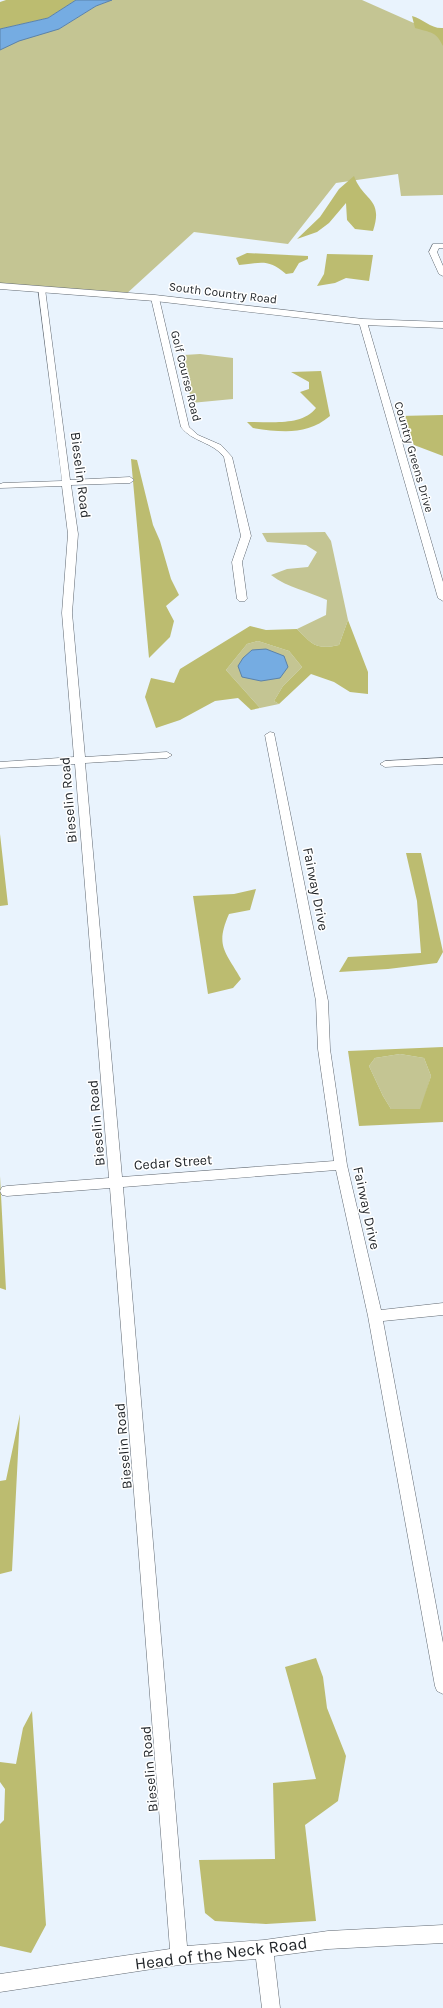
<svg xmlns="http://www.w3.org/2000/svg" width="443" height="2008" font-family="Karla,sans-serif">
<rect width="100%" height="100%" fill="#e9f3fd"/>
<path fill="#c4c593" d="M112 0H362L443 36V195L401 196 398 174 336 183 288 244 194 232 124 296 0 286V30L59 29 96 6Z
M200 354 233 358V399L191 403 184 355Z
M325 532 331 541 348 620 339 645C316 650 313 645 297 629L326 615 327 600C308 591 288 588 271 575L287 569 308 567 317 552 306 545 267 542 262 533Z
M258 641 289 651 302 667 283 686 274 701 279 704 260 708 226 670 247 644Z
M400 1054 424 1058 431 1076 421 1110 391 1109 383 1096 369 1066 375 1058Z"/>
<path fill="#bcbc70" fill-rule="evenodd" d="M6 0H76L48 18 0 29V2Z
M412 16C423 19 431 29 443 28V46C436 31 431 33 415 28Z
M354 176C363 201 384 198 373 231L355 229 347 220 346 203 329 223 317 232 297 239 320 217 339 189Z
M247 253 308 256V259L299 263 293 273 286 274C268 258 260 263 239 265L236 258Z
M327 254 373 255 369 281 346 278 335 283 317 286 324 274Z
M321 371 330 416C306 436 281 432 253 428L247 422C270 421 301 427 316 408L300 392 309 389V382L291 372Z
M443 415V456L414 445 399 416Z
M131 459 137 460 153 525 160 541 171 579 179 595 166 606 174 621 170 637 149 658Z
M348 620 368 672V694L350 692 334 682 311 674 279 704 274 701 283 686 302 667 289 651 258 641 247 644 226 670 260 708 251 710 238 698 215 701 180 720 156 728 145 697 151 678 174 683 180 669 250 626 266 630 297 629C313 645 316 650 339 645Z
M0 834 8 905 0 906Z
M406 853H421L443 952 437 963 388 969 339 972 348 957 421 953 417 901Z
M256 889 250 910 229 914C215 946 225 951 241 979L233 988 208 994 193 896 234 894Z
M443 1047V1122L359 1126 348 1051ZM400 1054 424 1058 431 1076 420 1109H391L383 1096 369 1066 375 1058Z
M0 1176 6 1290 0 1288Z
M20 1414 12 1571 0 1574V1481L6 1480Z
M316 1658 323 1677 327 1708 346 1756 338 1801 305 1825 316 1921 266 1924 215 1921 205 1913 199 1860 275 1859 273 1783 316 1779 285 1667Z
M32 1711 46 1925 31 1953 0 1946V1824L4 1820 5 1789 0 1782V1762L16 1764 23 1728Z"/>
<path fill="#75ace2" stroke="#5b82a9" d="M76 0H112L96 6 59 29 19 41 0 50V29L48 18Z
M266 649 284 656 288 667 280 678 261 681 242 677 238 666 243 658 252 650Z"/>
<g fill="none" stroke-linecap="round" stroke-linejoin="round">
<g stroke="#606871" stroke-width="1">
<path id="minor" d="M433 244H443V248H439L437 252 443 266V276L439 274 429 252Z
M38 287 45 289 70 480 130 477 134 480 130 483 71 485 78 534 72 613 85 757 167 752 172 755 167 758 85 763 122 1177 334 1161 318 1049 316 1001 265 735 270 732 274 733 328 1001 330 1049 347 1165 381 1310 443 1303V1315L383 1321 443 1643V1694L437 1691 435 1686 368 1316 336 1170 123 1187 187 1946 264 1940 328 1931 443 1925V1943L328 1949 274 1956 280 2008H262L256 1959 179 1965 0 1992V1974L170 1949 110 1188 7 1196 2 1195 0 1191 2 1187 7 1186 109 1178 75 764 0 768V762L74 757 62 613 68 534 62 486 0 488V484L3 483 62 481Z
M152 296 159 298 189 427 198 435 221 445 232 457 251 536 242 562 247 599 245 601H239L237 599 232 562 241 536 224 457C213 442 192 442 181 427L151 298Z
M360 320 367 322 443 582V601L438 598 359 322Z
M443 758V764L385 767 380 764 385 761Z"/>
</g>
<g stroke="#606871" stroke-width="1">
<path id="secondary" d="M0 283 155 295 363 319 443 322V328L363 325 155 301 0 289Z"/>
</g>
<use href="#minor" fill="#fff" fill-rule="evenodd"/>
<use href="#secondary" fill="#fff" fill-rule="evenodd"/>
</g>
<g text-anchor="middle" stroke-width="3" stroke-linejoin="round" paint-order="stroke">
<g font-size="12" fill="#1d2125" stroke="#fff">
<text transform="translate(223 293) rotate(7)" y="4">South Country Road</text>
<text transform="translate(186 376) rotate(76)" y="4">Golf Course Road</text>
<text transform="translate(414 457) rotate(74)" y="4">Country Greens Drive</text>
</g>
<g font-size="14" fill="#1d2125" stroke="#fff">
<text transform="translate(81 475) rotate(83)" y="5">Bieselin Road</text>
<text transform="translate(68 800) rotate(-95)" y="5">Bieselin Road</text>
<text transform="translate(316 889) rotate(79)" y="5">Fairway Drive</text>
<text transform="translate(96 1123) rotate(-95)" y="5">Bieselin Road</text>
<text transform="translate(173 1162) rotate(-4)" y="5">Cedar Street</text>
<text transform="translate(367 1208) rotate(78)" y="5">Fairway Drive</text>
<text transform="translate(123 1446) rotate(-95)" y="5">Bieselin Road</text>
<text transform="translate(149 1769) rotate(-95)" y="5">Bieselin Road</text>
</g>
<g font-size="17" fill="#1d2125" stroke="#fff">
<text transform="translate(221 1953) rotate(-7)" y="6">Head of the Neck Road</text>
</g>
</g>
</svg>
